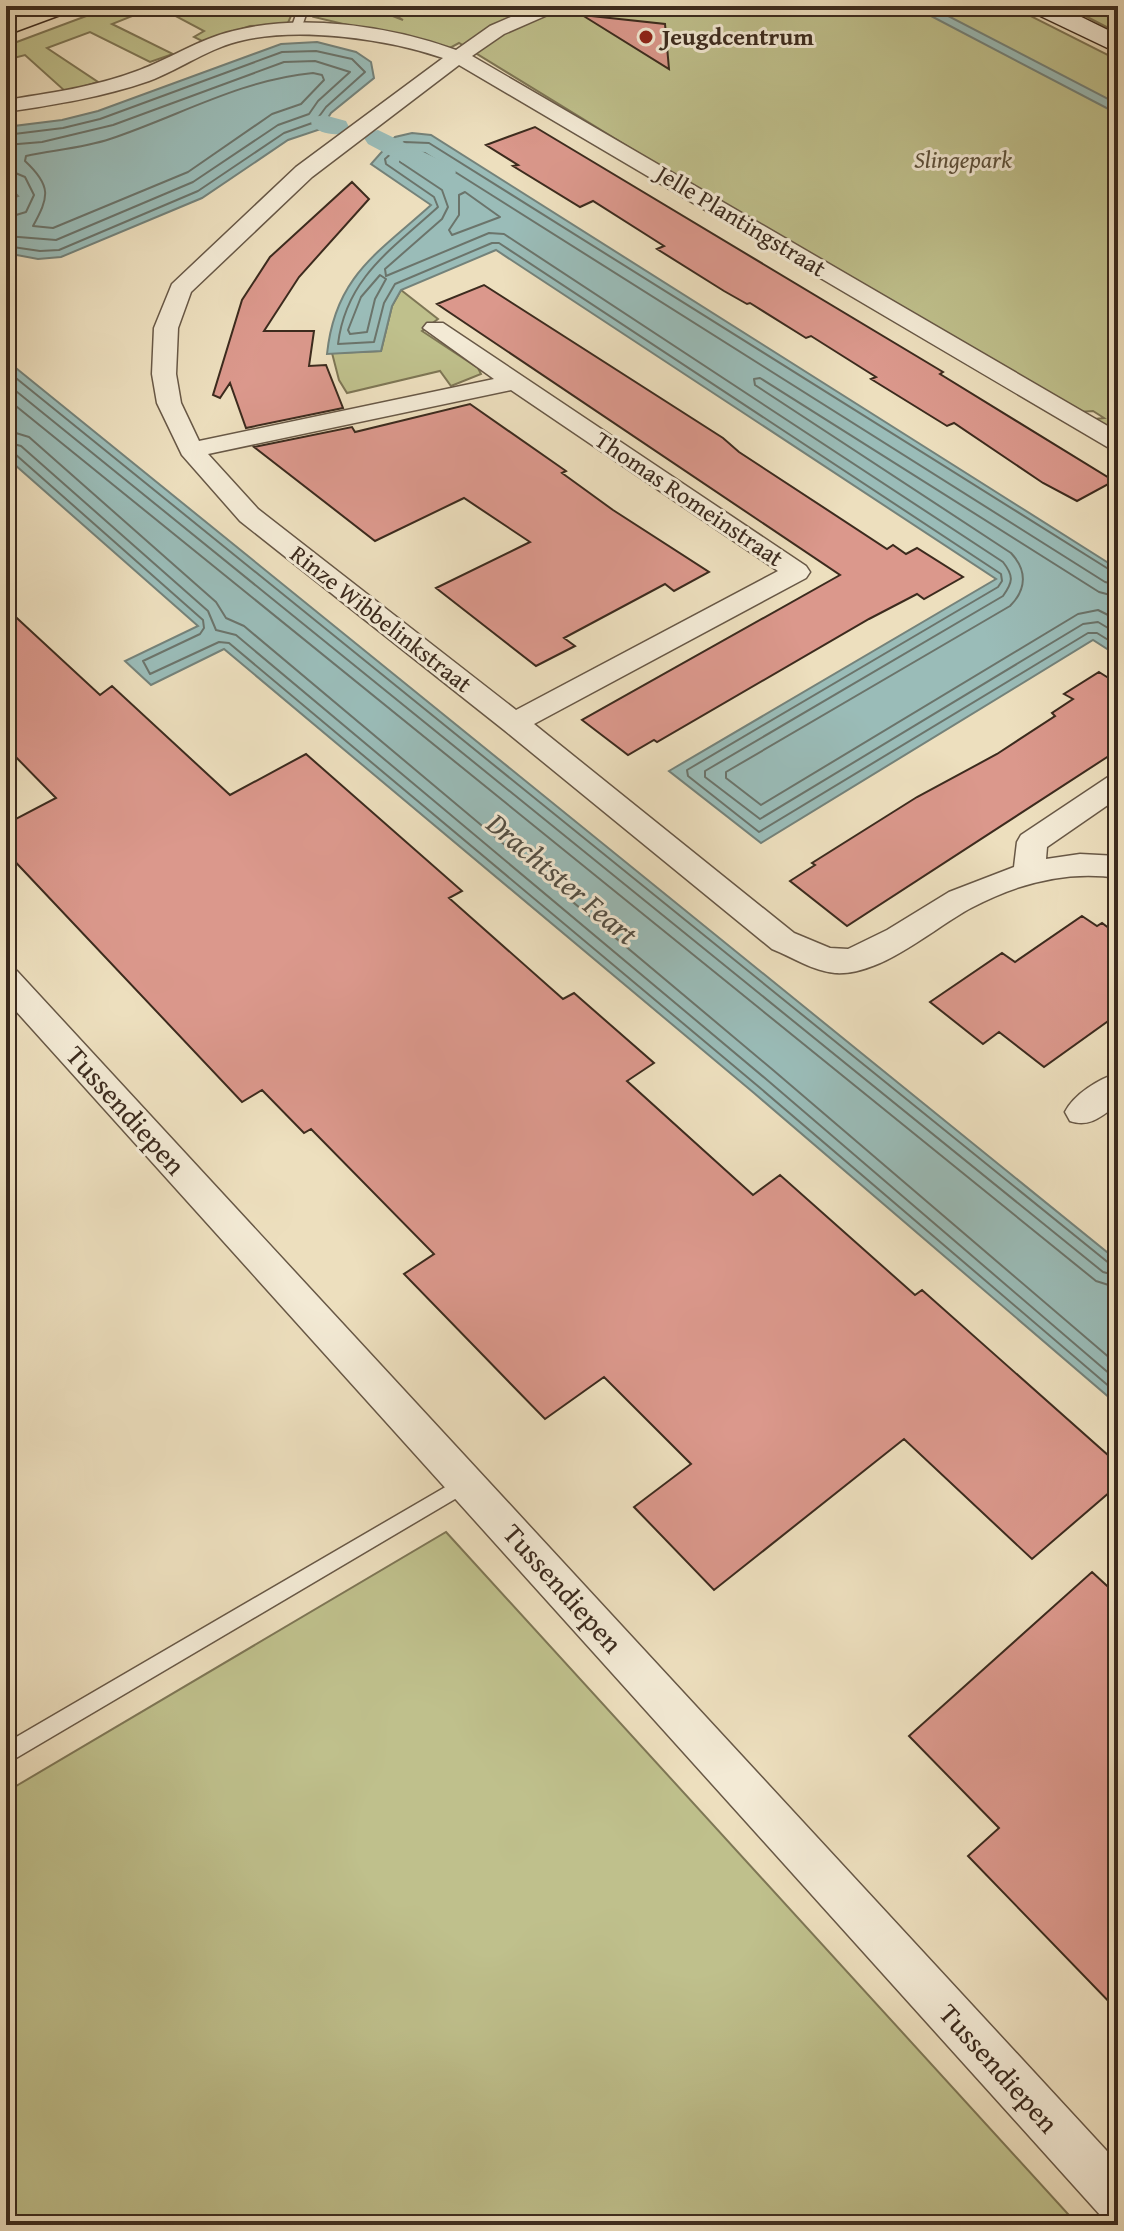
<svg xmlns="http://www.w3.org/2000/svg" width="1124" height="2231" font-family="'Gentium Book Plus',serif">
<rect width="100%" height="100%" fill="#eddfbe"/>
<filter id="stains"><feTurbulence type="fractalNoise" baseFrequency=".0025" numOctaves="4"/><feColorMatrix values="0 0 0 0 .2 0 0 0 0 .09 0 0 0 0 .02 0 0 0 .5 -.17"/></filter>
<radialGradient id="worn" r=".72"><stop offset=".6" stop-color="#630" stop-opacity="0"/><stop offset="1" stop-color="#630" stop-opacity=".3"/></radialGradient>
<path fill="#bfc08c" stroke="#7e7655" stroke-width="2" d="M113 6H273L281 9 279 15 291 16 287 25 250 26 204 42 194 37 204 31 157 6 112 24 173 54 150 62 90 32 47 48 98 82 66 92 25 55 6 60V46Z
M326 6H367L403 20 381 6H1011L1118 60V433L1095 419 1104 418 1093 411 1079 412 650 160 459 43 448 49 314 17Z
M1066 6H1118V33Z
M401 290 438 319 422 331 478 368 481 374 451 386 440 371 347 393 339 380 332 353 381 351 392 306Z
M446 1532 1078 2225H6V1792Z"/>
<path fill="#9abcb8" stroke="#74827a" stroke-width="2" d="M912 6H929L1118 104V114Z
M317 42 356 52 371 62 374 78 331 113 321 129 288 140 202 198 61 257 38 259 6 253V200L18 196 6 184V127L62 120 98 111 281 44Z
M412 133 431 135 1118 569V656L1093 640 761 843 669 771 996 579 496 250 401 290 392 306 381 351 327 354C335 276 378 253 431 205L371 164 395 137Z
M6 360 1118 1261V1405L754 1093 224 649 151 685 125 661 198 626 6 457Z"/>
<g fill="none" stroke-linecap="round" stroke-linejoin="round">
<path stroke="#6b746b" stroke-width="2" d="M313 73 322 75 324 80 301 104 272 114 188 172 53 228 33 226C49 197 52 186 25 161L26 156C54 150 83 148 110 139 179 116 240 80 313 73Z
M6 135 63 128 100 119 282 52 316 51 352 59 365 72 326 107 315 122 284 133 198 191 59 250 40 251 6 246
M6 145 42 142 113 125 284 62 315 61 350 72 318 101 309 114 278 125 193 182 56 240 6 236
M6 169 25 177 34 195 26 212 6 218
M465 192 500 217 452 235 449 230 459 215V195Z
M380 275 386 279 375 299 367 332 350 334 348 330 361 297Z
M6 370 1110 1264 1118 1266
M6 383 1103 1272 1118 1276
M6 398 1096 1281 1118 1288
M6 430 29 437 216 602 226 618 244 626 773 1070 1118 1365
M6 442 21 446 208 611 216 630 236 635 766 1079 1118 1381
M6 452 15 454 203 620 204 628 200 634 143 661 150 674 219 642 229 643 759 1087 1118 1394
M1118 575 429 143 404 142 385 159 386 164 434 197 438 207C392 249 346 278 338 344L374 342 384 303 395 284 492 243H499L1001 574 1002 581 998 587 687 770 688 776 759 832 1088 633H1097L1118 646
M1118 585 1105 582 425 153 407 152 400 157V162L442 190 448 207 442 219 385 269 386 276 489 233 504 234 1003 562C1014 576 1013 582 1003 596L705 771V777L760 819 1083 624 1098 622 1118 634
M1118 597 1099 592 760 378 754 379 755 385 1011 553C1027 570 1027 589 1010 606L726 772V778L761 805 1078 614 1098 610 1118 620"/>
<path fill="#9abcb8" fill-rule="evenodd" d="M324 115 346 121 349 127 346 133C334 136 318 134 311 123L314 117Z
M378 130 452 166 456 172 452 178 442 180 432 178 368 144 364 138 368 132Z"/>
</g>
<path fill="#db988c" stroke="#3c2b1e" stroke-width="2" d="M582 15 665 24 669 69Z
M535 127 943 372 940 374 1114 481 1077 501 1043 483 954 423 947 426 871 379 876 377 811 336 806 338 750 303 747 304 724 291 657 249 664 246 593 201 580 207 513 166 518 165 486 145Z
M352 182 369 199 299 277 264 331H314L309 366 326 365 343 408 246 428 230 383 220 398 213 395 242 300 270 257Z
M484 285 723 438 739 452 887 549 893 545 906 554 917 548 963 577 924 599 917 594 869 619 657 742 654 740 628 755 582 720 840 575 437 304Z
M470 404 566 471 562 473 613 510 709 572 674 591 665 584 564 638 575 646 536 666 436 588 530 542 464 498 375 541 254 447 352 427 355 432Z
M6 608 100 695 112 686 230 795 306 754 462 891 449 898 563 999 574 993 654 1063 627 1081 753 1195 780 1175 915 1295 922 1290 1118 1464V1485L1032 1559 904 1439 714 1590 634 1507 691 1464 604 1377 545 1419 404 1274 434 1254 311 1129 304 1133 262 1090 242 1102 6 852V824L56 798 6 747Z
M1099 672 1118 684V750L847 926 790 881 815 865 812 863 917 797 997 754 1055 716 1052 713 1073 699 1064 694Z
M1082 916 1097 926 1102 923 1118 935V1014L1044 1067 999 1032 983 1044 930 1002 1002 953 1015 962Z
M1092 1572 1118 1596V2011L968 1856 999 1828 909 1736Z"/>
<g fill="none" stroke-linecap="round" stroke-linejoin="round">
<g stroke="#685846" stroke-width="3">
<path id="lane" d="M299 6H309L301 29 296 32 291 29Z
M466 1475 472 1477 475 1483 472 1489 6 1764V1743Z"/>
</g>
<g stroke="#685846" stroke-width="3">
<path id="street" d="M536 6H562L559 10 504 34 472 56 1118 432V451L1109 448 459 65 312 177 191 292 178 328 176 374 181 403 199 441 494 379 423 328 427 323H443L806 566 810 572 806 578 534 724 794 933 830 948 848 949 887 930 949 892 1014 867 1017 842 1021 835 1108 777 1118 774V798L1047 847 1046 859 1080 854 1118 856V878C1067 870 1016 884 971 908 932 929 881 976 835 973 813 971 792 957 772 949L504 730 240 521 182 455 157 403 152 374 154 328 172 284 296 167 443 58C387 39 302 27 244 40 210 47 181 69 149 81 103 97 54 105 6 112V100C50 93 95 87 137 71 170 59 199 39 233 31 302 13 389 26 456 50L490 26ZM511 390 778 571 516 710 258 509 208 454Z
M6 967 17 971 1118 2163V2223L1101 2216 6 1000Z
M1118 1073V1104C1102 1116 1090 1128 1070 1121L1065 1112C1074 1094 1099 1079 1118 1073Z"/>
</g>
<g stroke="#3c2b1e" stroke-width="3">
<path id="secondary" d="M1027 6H1059L1118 35V53L1030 11Z"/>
</g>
<g stroke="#3c2b1e" stroke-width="3">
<path id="primary" d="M39 6H74L71 11 6 35V18Z"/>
</g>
<use href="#lane" fill="#f3ead5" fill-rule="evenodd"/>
<use href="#street" fill="#f3ead5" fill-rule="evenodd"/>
<use href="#secondary" fill="#f3ead5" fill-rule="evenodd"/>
<use href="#primary" fill="#eddfbe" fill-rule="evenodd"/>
</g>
<circle fill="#8f2418" stroke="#f3ead5" stroke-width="3" cx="646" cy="37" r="8"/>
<g text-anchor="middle" stroke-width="6" stroke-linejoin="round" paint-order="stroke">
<g font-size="24" font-weight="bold" fill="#3c2b1e" stroke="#f3ead5" text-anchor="start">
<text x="662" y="45">Jeugdcentrum</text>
</g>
<g font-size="24" font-style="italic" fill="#5d503a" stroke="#f3ead5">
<text x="963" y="168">Slingepark</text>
</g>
<g font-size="24" fill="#3c2b1e" stroke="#f3ead5">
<text transform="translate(741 221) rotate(31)" y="8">Jelle Plantingstraat</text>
<text transform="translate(689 499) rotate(34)" y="8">Thomas Romeinstraat</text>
<text transform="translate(381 619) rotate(38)" y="8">Rinze Wibbelinkstraat</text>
</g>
<g font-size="28" fill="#3c2b1e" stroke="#f3ead5">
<text transform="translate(126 1110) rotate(48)" y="10">Tussendiepen</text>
<text transform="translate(563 1588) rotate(48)" y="10">Tussendiepen</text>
<text transform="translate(999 2068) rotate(48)" y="10">Tussendiepen</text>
</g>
<g font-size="30" font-style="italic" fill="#544f44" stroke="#f3ead5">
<text transform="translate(562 879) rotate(40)" y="10">Drachtster Feart</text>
</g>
</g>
<rect width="1124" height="2231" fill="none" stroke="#eddfbe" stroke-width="32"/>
<rect x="8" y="8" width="1108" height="2215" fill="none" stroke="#3c2b1e" stroke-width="4"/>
<rect x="16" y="16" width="1092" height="2199" fill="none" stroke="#3c2b1e" stroke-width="2"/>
<rect width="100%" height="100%" filter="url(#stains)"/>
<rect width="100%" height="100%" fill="url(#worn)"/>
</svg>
